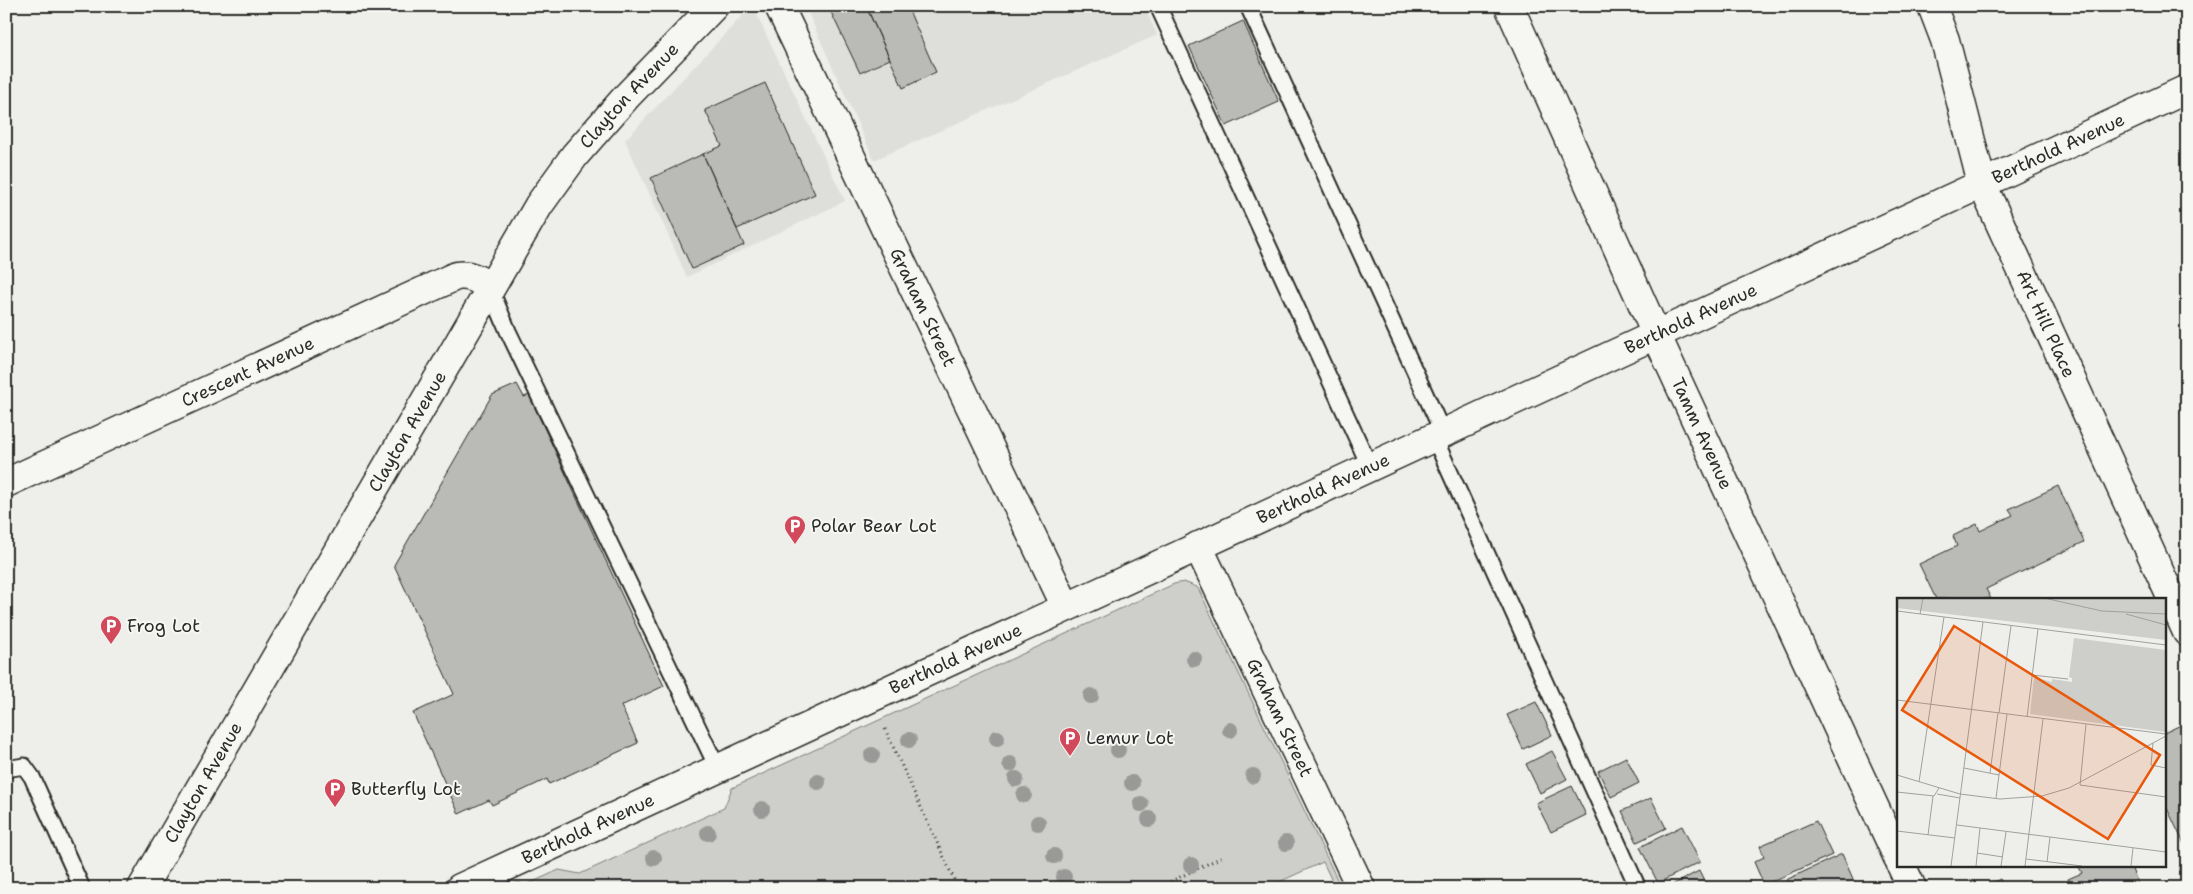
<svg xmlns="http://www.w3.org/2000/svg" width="2193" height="894" font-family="'Shantell Sans',sans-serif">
<rect width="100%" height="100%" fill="#eeeeea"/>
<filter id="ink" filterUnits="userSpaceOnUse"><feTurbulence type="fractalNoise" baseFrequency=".02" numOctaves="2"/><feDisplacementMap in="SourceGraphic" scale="10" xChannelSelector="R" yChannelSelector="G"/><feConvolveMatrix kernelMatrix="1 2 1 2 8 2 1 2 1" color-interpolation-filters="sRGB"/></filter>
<g filter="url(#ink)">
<path fill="#dededb" d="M805 6H1144L1157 35 874 160Z
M756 13 845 201 687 277 625 140 743 15Z"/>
<path fill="#cececa" stroke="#7c7c7a" d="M1184 582 1197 587 1201 594 1338 881 1333 883 1323 862 1266 888H506L518 882 526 885 559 870 580 874 724 808 732 788 1174 584Z"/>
<path fill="#babab7" stroke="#2b2b2b" d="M828 6H866L890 59 860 73Z
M866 6H907L936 72 903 88Z
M1243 21 1279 102 1226 126 1189 46Z
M765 83 815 194 737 229 703 154 722 146 705 110Z
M703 154 744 245 692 269 651 178Z
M517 384 524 397 529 395 664 686 621 706 638 743 549 784 547 779 492 805 489 800 459 814 413 713 454 694 394 565 492 395Z
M2058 486 2084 542 1986 589 1991 599H1936L1919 564 1957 546 1953 536 1977 524 1980 531 2013 515 2009 509Z
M1536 702 1552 735 1523 749 1507 715Z
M2183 724 2187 727V850L2164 802V733Z
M1552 751 1567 779 1540 793 1526 764Z
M1626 757 1639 783 1611 797 1598 771Z
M1572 786 1586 815 1551 832 1536 803Z
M1651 798 1666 828 1637 842 1622 811Z
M1816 821 1832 855 1764 885 1754 862 1764 857 1760 846Z
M1682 826 1700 862 1658 883 1640 847Z
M1842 854 1857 888H1790L1786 880Z
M2078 865H2130L2140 888H2072L2068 879 2082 873Z
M1699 871 1707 888H1666Z
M2000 879 2004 888H1983Z"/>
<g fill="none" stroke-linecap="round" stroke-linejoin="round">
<g stroke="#2b2b2b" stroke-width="19">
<path id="lane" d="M1158 6 1370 467
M1248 6 1443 433
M490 288 508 331 718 769
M1434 437 1638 888
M6 769 24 766 32 777 82 888"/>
</g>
<g stroke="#2b2b2b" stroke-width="31">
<g id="street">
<path id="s1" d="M779 6 1066 607"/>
<path id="s2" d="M1509 6 1656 334 1898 858"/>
<path id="s3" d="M1932 6 1945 40 1982 184 2187 632"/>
<path id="s4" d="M6 483 456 276C470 274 479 279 490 288"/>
<path id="s5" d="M1198 546 1361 888"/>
<path d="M1901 865 1912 888"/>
<path id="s6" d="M460 888 2187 89"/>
</g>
</g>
<g stroke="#2b2b2b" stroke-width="31">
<g id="secondary">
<path id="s7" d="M142 888 539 205 575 155 627 96 714 6"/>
</g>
</g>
<path stroke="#2b2b2b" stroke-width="3" stroke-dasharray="1 4" stroke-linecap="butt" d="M885 729 958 888
M1157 888 1224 856"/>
<use href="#lane" stroke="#f6f6f2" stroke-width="15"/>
<use href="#street" stroke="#f6f6f2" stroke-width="28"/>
<use href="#secondary" stroke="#f6f6f2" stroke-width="28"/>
</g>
<g fill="#999997">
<circle cx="1194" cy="659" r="8"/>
<circle cx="1091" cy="696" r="8"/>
<circle cx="1230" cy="730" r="8"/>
<circle cx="997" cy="738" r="8"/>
<circle cx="909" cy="740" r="8"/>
<circle cx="1118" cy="750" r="8"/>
<circle cx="872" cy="755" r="8"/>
<circle cx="1010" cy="764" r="8"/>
<circle cx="1253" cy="776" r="8"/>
<circle cx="1016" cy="779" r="8"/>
<circle cx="818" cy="782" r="8"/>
<circle cx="1132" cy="783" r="8"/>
<circle cx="1024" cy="795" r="8"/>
<circle cx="1141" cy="804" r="8"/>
<circle cx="762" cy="809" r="8"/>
<circle cx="1149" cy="819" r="8"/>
<circle cx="1038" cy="823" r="8"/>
<circle cx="708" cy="833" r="8"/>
<circle cx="1286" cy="843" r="8"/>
<circle cx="1054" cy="856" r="8"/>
<circle cx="654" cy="858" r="8"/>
<circle cx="1191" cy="865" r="8"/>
<circle cx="1064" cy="877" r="8"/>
</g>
</g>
<defs>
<g id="parking-pin" transform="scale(1.125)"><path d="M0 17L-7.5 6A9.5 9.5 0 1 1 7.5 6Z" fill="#d1495b" stroke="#f6f6f2"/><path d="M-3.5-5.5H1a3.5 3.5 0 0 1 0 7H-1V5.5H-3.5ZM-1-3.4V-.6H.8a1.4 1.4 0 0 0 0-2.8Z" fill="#fff"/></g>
</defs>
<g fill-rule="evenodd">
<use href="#parking-pin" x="795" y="526"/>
<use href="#parking-pin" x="111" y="626"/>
<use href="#parking-pin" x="1070" y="738"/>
<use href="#parking-pin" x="335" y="789"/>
</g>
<g text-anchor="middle" stroke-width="4" stroke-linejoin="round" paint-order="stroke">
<g font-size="18" fill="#2b2b2b" stroke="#f6f6f2">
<text dy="6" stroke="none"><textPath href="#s7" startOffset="932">Clayton Avenue</textPath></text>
<text dy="6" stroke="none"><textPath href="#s6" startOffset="1761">Berthold Avenue</textPath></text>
<text dy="6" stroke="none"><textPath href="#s1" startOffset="334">Graham Street</textPath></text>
<text dy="6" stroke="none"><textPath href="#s6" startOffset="1356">Berthold Avenue</textPath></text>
<text dy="6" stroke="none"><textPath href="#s3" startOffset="339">Art Hill Place</textPath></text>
<text dy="6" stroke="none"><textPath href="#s4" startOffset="266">Crescent Avenue</textPath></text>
<text dy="6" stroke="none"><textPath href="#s7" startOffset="528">Clayton Avenue</textPath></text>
<text dy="6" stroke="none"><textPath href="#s2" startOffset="469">Tamm Avenue</textPath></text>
<text dy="6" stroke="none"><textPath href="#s6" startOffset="951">Berthold Avenue</textPath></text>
<text dy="6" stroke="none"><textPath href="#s6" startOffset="546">Berthold Avenue</textPath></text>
<text dy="6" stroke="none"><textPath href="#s5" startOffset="190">Graham Street</textPath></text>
<text dy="6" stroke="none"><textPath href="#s7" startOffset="122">Clayton Avenue</textPath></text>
<text dy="6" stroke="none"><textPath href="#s6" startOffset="141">Berthold Avenue</textPath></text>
</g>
<g font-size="18" fill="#2b2b2b" stroke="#f6f6f2" text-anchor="start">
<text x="811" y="532">Polar Bear Lot</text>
<text x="127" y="632">Frog Lot</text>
<text x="1086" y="744">Lemur Lot</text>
<text x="351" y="795">Butterfly Lot</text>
</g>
</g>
<g transform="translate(1897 598)">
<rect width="269" height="269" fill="#eeeeea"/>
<path d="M0 0H269V42L0 10ZM177 40 269 52V134L133 116 137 79 155 84V81L175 84V80L172 79Z" fill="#cececa"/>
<path fill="none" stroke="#a0a09e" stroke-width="1" d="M147 0 205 13 269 16M0 13 269 47M23 16 26 0M229 16 269 27M135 77 171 81M0 102 269 136M102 115 114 28M130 119 141 31M189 126 183 187 269 199M256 145 254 167 269 170M67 170 102 177M93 175 101 115M0 177 63 196 103 201 145 198 172 190 269 138M22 184 47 19M0 194 37 198 42 190M40 196 63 200M99 200 110 116M60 227 269 254M0 233 58 240M31 237 36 198M80 255 106 259M129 261 185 268M150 264 153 239M54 268 86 24M79 268 83 230M104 268 109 234M128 268 146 121M234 268 236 250"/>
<path fill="#e8590c" fill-opacity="0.15" stroke="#e8590c" stroke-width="2.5" d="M57 28 263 157 211 241 5 112Z"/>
<rect width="269" height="269" fill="none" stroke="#2b2b2b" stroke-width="2.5"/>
</g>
<rect width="2193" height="894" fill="none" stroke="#f6f6f2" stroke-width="25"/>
<rect x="12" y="12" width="2168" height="869" fill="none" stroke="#2b2b2b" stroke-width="2" filter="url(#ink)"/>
</svg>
